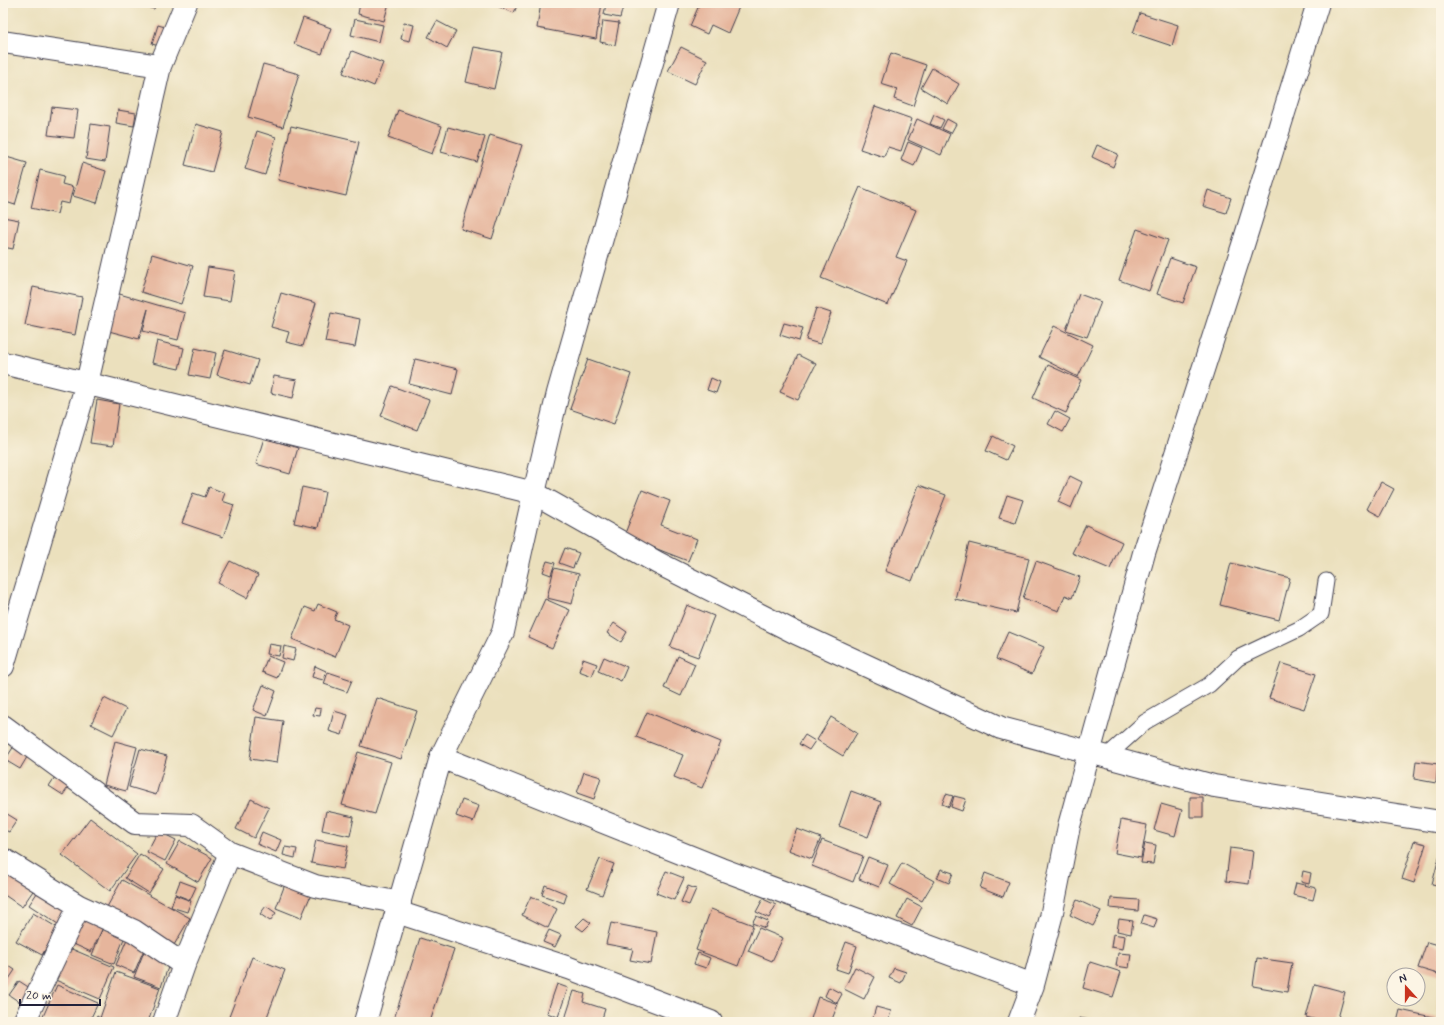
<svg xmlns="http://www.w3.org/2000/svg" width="1444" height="1025" font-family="Mynerve,sans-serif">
<rect width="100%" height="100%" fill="#fcf5e5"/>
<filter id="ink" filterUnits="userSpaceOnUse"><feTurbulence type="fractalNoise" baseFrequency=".025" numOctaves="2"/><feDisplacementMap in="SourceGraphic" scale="8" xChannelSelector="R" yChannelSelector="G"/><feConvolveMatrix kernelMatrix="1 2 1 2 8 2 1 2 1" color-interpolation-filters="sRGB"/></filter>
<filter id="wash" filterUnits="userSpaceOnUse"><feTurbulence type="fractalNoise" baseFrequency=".012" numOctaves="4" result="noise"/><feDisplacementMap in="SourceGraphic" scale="16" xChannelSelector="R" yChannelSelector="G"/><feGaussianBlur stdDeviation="0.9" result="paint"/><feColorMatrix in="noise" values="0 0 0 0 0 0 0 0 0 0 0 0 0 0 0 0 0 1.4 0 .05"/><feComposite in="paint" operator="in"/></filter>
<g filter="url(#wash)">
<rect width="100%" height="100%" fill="#ebe0bd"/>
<g id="blocks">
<path fill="#e6b59c" d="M132 3H155L154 9Z
M360 3H389L384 21 358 14Z
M490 3H518L514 13Z
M541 3H602L596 39 537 28Z
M606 3H624L620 18 604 15Z
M700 3H729L739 7 728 33 711 25 707 34 690 26Z
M1140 13 1178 25 1172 46 1133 33Z
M303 18 331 28 322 54 294 44Z
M355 19 383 25 379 42 351 35Z
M437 21 456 31 447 48 428 37Z
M603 21 619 23 615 45 600 42Z
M404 23 414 25 410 41 401 39Z
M158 25 172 29 166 48 152 44Z
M474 47 502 52 494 89 466 82Z
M681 47 707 60 695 84 668 71Z
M352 51 383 63 374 86 343 73Z
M891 53 926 65 913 106 894 99 897 89 881 84Z
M263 64 299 74 283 127 248 117Z
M932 68 959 84 948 104 921 88Z
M875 106 912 119 901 151 888 147 884 157 860 149Z
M52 107 78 110 74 138 48 135Z
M118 110 136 113 134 126 116 123Z
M398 110 442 126 432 154 388 138Z
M934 115 944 120 940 128 930 124Z
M917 119 950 134 941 155 908 140Z
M947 119 956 124 951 133 942 129Z
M91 124 110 127 105 162 86 159Z
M196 124 223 132 212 172 185 165Z
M291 126 359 142 346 196 278 180Z
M448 127 485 137 477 162 441 152Z
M257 131 276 137 265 175 245 169Z
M490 135 522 145 492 239 461 229Z
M908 142 922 148 914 166 901 160Z
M1097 145 1118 154 1113 167 1092 157Z
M3 156 27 163 15 205 3 201Z
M82 163 106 171 97 203 73 196Z
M40 170 64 176 62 184 73 187 69 204 60 202 57 214 31 208Z
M860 187 916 210 896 257 907 261 888 305 821 278Z
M1208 190 1231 198 1226 213 1203 206Z
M3 217 19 220 13 249 3 247Z
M1137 229 1168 240 1149 291 1119 280Z
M152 254 193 266 181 304 141 292Z
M1170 258 1196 267 1183 303 1157 294Z
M208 267 235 271 230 301 203 297Z
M33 287 82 297 75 335 25 325Z
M116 293 185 313 178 340 143 331 148 309 139 339 105 330Z
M281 293 316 303 303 346 286 342 289 332 271 327Z
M1079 294 1101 302 1087 337 1066 330Z
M816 308 831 313 820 344 806 340Z
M331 313 360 319 355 347 325 342Z
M784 323 803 328 799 341 780 335Z
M1054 326 1093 345 1078 377 1039 357Z
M157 341 184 348 179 369 152 363Z
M195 348 216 353 210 379 189 375Z
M225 350 258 360 250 385 217 375Z
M798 355 816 364 798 400 780 392Z
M415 359 458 369 452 395 409 384Z
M588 359 631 374 614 424 570 409Z
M1048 365 1081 380 1066 413 1033 398Z
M274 376 297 380 293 398 271 393Z
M711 378 720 382 716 393 707 390Z
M392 386 429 400 417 430 381 416Z
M97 400 119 404 113 446 90 443Z
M1055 411 1070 419 1063 432 1048 424Z
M993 436 1013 446 1006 460 986 451Z
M264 438 298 448 290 474 256 464Z
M1070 476 1082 482 1071 508 1058 502Z
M1381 482 1394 489 1380 516 1367 509Z
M919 485 946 495 912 581 885 571Z
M209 487 225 493 222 501 234 505 223 537 182 523 193 493 205 497Z
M302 487 325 492 318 528 294 523Z
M642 490 670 501 661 525 697 539 688 561 624 536Z
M1007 495 1023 500 1015 523 999 518Z
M1086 525 1122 542 1110 569 1072 553Z
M969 543 1029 558 1016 613 955 599Z
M565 548 579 553 573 568 559 563Z
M230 561 258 575 247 598 218 583Z
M547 561 555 563 551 575 543 572Z
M1036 561 1080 577 1072 598 1065 595 1059 611 1023 598Z
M1231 563 1290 578 1279 620 1220 605Z
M554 568 579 574 572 604 547 598Z
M545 599 570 610 552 648 528 637Z
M318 604 337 612 334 619 348 625 335 657 292 639 305 607 315 611Z
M687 605 714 616 698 657 670 647Z
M614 623 627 632 621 642 607 633Z
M1008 632 1044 647 1032 674 996 659Z
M269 644 281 646 279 656 267 654Z
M284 646 296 649 293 661 282 658Z
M268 656 283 662 277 678 262 672Z
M678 656 695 664 681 696 664 688Z
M604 657 627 667 621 681 598 671Z
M583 659 597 664 592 676 579 671Z
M1281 663 1316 674 1304 709 1269 698Z
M315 666 326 671 323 680 312 677Z
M328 672 352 680 347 692 324 684Z
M263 685 276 691 267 716 253 710Z
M104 698 126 709 113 735 91 724Z
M377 698 417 711 401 759 361 746Z
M315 708 321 709 320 716 313 715Z
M334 711 348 715 342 735 329 731Z
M647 712 721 742 702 788 674 777 683 755 636 737Z
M256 717 283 721 277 763 250 759Z
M831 717 857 733 843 756 817 740Z
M805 735 815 741 809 750 799 744Z
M115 741 137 747 126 791 104 785Z
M16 743 30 752 20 769 5 760Z
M140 749 167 756 156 795 129 787Z
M358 752 391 762 375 814 342 805Z
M1416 761 1438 764 1436 783 1414 779Z
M59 771 73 780 63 795 49 786Z
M584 772 601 777 594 799 577 793Z
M851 791 881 802 868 837 839 826Z
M946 794 953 796 949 807 942 804Z
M954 796 966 799 962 811 951 807Z
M1190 797H1203V817H1190Z
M251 799 269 808 254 838 236 829Z
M462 800 479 806 473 822 456 816Z
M1161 804 1182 810 1175 836 1154 830Z
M326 811 354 817 350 836 322 830Z
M4 812 17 820 9 832 3 829Z
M90 818 137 854 110 891 62 855Z
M1121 820 1147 825 1141 858 1115 853Z
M797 829 821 838 812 859 788 850Z
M158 831 176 840 165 861 147 852Z
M262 832 281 840 276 852 257 844Z
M316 840 348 846 343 869 311 863Z
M822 840 863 856 853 882 812 866Z
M180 841 212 858 198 882 167 864Z
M1414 841 1426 844 1414 883 1402 879Z
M1145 843 1156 845 1153 864 1141 863Z
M285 847 297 849 295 858 283 855Z
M1230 848 1253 851 1249 884 1226 881Z
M1441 850V886L1432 884Z
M140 854 164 869 149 893 125 878Z
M868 857 888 865 879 887 859 879Z
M600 859 614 864 602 895 587 889Z
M3 861 37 885 22 907 3 894Z
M902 863 934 881 922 901 890 884Z
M941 869 953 873 949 883 937 878Z
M666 871 684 878 674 900 656 893Z
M1303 871 1311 873 1309 884 1301 882Z
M985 873 1009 882 1003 897 980 888Z
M287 879 313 890 301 918 276 908Z
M122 880 190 918 174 945 107 907Z
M180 881 196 887 190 900 175 894Z
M1296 883 1316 888 1313 900 1293 895Z
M43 884 72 903 58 924 29 905Z
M545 885 567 894 564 903 542 895Z
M688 886 696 889 689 905 681 902Z
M175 895 191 901 187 912 171 907Z
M531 896 557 909 548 928 522 915Z
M1111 898 1139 900 1138 911 1110 908Z
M763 899 776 905 769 918 756 912Z
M907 899 922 907 912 926 897 918Z
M1077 900 1101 911 1093 926 1070 915Z
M266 906 276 913 270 921 260 914Z
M711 909 753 925 738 966 696 950Z
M82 910 106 922 91 952 67 941Z
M33 913 58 928 42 955 16 941Z
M1144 915 1157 919 1154 928 1141 924Z
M756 916 768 921 765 928 752 923Z
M584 918 591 923 583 931 576 926Z
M1119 919 1133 921 1131 934 1117 931Z
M611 923 657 932 651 964 630 960 633 949 606 944Z
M103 927 125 936 114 964 92 955Z
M759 928 783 938 772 961 748 951Z
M549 930 561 935 555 947 543 942Z
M1113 934 1125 936 1123 949 1111 947Z
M420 938 454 949 430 1022H393Z
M127 939 145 947 134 973 116 965Z
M846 942 857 946 848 973 836 969Z
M1427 942 1441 946V975L1418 968Z
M67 947 114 967 100 999 53 979Z
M145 949 171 959 161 987 134 977Z
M698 953 710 958 706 968 694 964Z
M1118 953 1131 954 1129 968 1116 966Z
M252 957 285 970 265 1022H227Z
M1257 958 1292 963 1287 992 1253 986Z
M3 962 15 970 3 988Z
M1090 962 1121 972 1113 997 1083 988Z
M855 967 875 977 864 999 844 989Z
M894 968 906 972 901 983 889 978Z
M116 972 160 988 148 1022H113L101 1018 109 1022H94L97 1016 100 1018Z
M19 981 33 990 24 1005 9 995Z
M557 984 568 988 558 1017 547 1013Z
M1315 984 1345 992 1337 1022H1324L1306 1017Z
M57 985 98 1003 89 1022 41 1021Z
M829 987 842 994 837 1003 825 996Z
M1439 987H1441V1010H1438Z
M574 991 585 994 583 1002 605 1009 601 1022H564Z
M818 997 838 1004 831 1022H810Z
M876 1007 891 1011 888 1022 872 1021Z
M1400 1010 1437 1018 1436 1022H1397Z
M1079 1018 1096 1021V1022H1078Z"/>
</g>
</g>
<g filter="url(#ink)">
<use href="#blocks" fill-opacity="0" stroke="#403e4e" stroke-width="1"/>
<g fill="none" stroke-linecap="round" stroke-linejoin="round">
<g stroke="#403e4e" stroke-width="17">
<path id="service" d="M1106 757 1145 722 1209 685 1238 658 1299 629 1321 614 1326 581"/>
</g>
<g stroke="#403e4e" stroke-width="24">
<path id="minor" d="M3 42 160 66
M3 363 534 493 658 563 796 633 1001 728 1214 786 1441 822
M3 666 87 383 160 66 186 3
M3 726 135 823 191 825 230 853 315 886 400 903
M441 757 721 869 1033 985
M3 859 79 906 134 931 184 965
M397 912 569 968 711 1022
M24 1022 79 906
M164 1022 184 965 230 853
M1019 1022 1033 985 1051 917 1069 826 1144 553 1243 245 1318 3"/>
</g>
<g stroke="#403e4e" stroke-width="24">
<path id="tertiary" d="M365 1022 441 757 503 632 534 493 558 393 669 3"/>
</g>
<use href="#service" stroke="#fff" stroke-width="15"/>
<use href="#minor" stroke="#fff" stroke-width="22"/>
<use href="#tertiary" stroke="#fff" stroke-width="22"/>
</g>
</g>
<rect width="1444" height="1025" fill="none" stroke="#fcf5e5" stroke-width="16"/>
<g transform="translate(1406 987) rotate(339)"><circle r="19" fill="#fcf5e5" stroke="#a5a1a1"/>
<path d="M0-3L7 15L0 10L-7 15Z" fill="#c8321e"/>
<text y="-6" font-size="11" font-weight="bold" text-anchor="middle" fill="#22223b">N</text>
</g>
<path d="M20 999v6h80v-6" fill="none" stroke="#22223b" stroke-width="2"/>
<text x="26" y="999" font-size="12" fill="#22223b" stroke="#fcf5e5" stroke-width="3" paint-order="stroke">20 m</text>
</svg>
